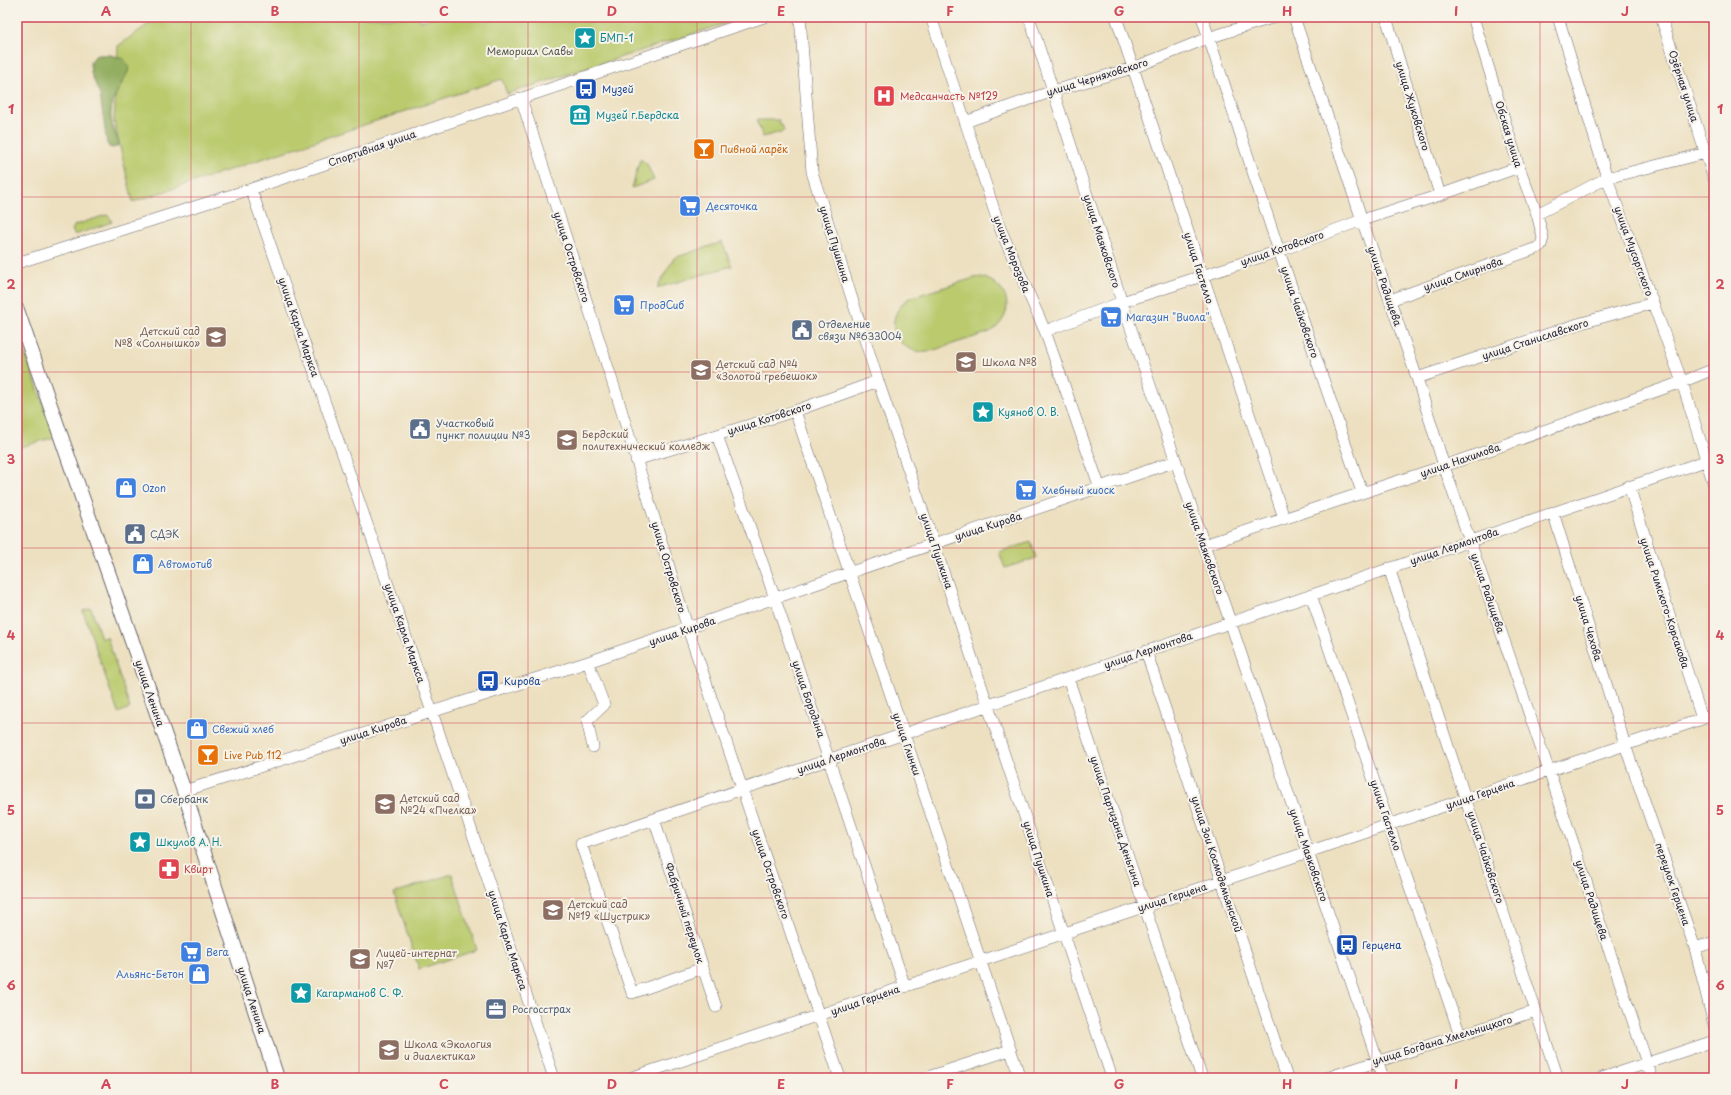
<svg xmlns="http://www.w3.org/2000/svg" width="1731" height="1095" font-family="'Playpen Sans',sans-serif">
<rect width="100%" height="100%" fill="#f7f3e8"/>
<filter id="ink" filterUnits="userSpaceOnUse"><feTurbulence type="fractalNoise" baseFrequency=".025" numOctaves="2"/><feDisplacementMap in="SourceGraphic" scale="8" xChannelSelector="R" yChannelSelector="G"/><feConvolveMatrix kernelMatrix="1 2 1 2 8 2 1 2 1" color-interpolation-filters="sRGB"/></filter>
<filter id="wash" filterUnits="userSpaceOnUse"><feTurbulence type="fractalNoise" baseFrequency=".012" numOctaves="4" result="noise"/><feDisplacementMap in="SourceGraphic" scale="16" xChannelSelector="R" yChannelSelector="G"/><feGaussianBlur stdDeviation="0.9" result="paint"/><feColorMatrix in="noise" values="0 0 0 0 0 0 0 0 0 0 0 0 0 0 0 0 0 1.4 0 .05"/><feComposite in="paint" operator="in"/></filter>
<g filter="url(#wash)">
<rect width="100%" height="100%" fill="#ede0c0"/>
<path fill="#baca6d" stroke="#6e7654" d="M158 17H419L420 21 434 17H745L507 94 502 79 133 202 114 122 118 46Z
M756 120H779L780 125H782L784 131 763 137Z
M640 159 647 164 654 180 632 188Z
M106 215 109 216 112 222 75 235 72 230 75 225Z
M722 242 732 266 657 288 674 258Z
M982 277C1011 286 1016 316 990 332L928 352C894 354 881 318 909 298L974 278Z
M17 330 55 437 17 448Z
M1031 542 1036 558 1005 568 999 552Z
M91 608 101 638 107 637 130 708 118 713 83 611Z
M452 874 477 950 419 969 394 893Z"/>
<path fill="#93ae60" stroke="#5a684e" d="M96 55H110L123 58 129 66 128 72C113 101 103 110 119 142L118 146 113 148 109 147 107 143 100 95 91 73 90 63Z"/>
</g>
<g filter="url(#ink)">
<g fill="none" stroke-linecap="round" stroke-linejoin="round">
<g stroke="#69646a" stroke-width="12">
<path id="minor" d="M800 17 812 172 878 381 934 544 1112 1078
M931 17 1000 228 1045 331 1100 488
M1029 17 1122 302 1308 852 1383 1078
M1116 17 1284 518
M1202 17 1279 251 1362 492
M1294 17 1362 220 1417 378 1444 466 1549 771 1652 1078
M1386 17 1440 195
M1558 17 1607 178 1682 382 1714 485
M1661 17 1714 179
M521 98 617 396 688 629 840 1078
M965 122 1053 91 1133 68 1208 38 1275 17
M251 189 432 712 554 1078
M1537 214 1607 178 1706 153
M17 263 251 189 764 17
M1390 300 1537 248 1541 245 1543 238 1537 214 1519 167 1473 17
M1045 331 1122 302 1279 251 1362 220 1440 195 1519 167
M1417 378 1578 324 1653 303
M795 411 1020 1078
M717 435 769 581 905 987
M636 460 795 411 878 381
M1629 486 1702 719
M1553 512 1625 745 1695 948 1714 1025
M1204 545 1444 466 1682 382 1714 369
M1389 568 1558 1078
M1311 595 1460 1035
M1146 651 1287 1078
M588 662 604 705 587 721 593 747
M1068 678 1202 1078
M184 791 588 662 1176 461
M654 819 716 1007
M1695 948 1714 942
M703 968 632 993 581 844 1714 458
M630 1078 1308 852 1714 715
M925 1078 1010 1050
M1326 1078 1536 1011
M1602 1078 1714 1041"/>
</g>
<g stroke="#69646a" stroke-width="16">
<path id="major" d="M17 310 184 791 277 1078"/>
</g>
<use href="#minor" stroke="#fff" stroke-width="11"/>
<use href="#major" stroke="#fff" stroke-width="14"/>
</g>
</g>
<path fill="none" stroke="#d1495b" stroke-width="1" stroke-opacity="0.55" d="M191 17V1078M359 17V1078M528 17V1078M697 17V1078M866 17V1078M1034 17V1078M1203 17V1078M1372 17V1078M1540 17V1078M17 197H1714M17 372H1714M17 548H1714M17 723H1714M17 898H1714"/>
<defs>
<g id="sight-square" transform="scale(1.15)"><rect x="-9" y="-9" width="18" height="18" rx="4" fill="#0f9aa8" stroke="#f7f3e8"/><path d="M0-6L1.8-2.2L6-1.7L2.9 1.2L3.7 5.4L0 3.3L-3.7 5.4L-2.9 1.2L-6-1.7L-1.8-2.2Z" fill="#fff"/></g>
<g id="bus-square" transform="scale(1.15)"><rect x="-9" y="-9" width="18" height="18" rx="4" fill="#1a4fb4" stroke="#f7f3e8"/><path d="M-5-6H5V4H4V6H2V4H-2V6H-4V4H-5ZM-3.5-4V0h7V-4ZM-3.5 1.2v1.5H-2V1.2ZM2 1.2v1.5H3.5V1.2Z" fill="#fff"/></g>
<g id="hospital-square" transform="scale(1.15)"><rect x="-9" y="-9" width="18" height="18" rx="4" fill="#e0444e" stroke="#f7f3e8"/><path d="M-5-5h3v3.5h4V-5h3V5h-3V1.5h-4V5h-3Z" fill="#fff"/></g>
<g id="museum-square" transform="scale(1.15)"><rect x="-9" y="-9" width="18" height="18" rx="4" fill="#0f9aa8" stroke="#f7f3e8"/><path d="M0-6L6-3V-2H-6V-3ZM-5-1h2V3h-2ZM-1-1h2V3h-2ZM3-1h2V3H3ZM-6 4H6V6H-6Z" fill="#fff"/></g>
<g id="bar-square" transform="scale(1.15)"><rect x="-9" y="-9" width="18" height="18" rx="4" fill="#e8710a" stroke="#f7f3e8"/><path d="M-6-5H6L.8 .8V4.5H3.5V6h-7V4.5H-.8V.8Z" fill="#fff"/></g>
<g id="supermarket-square" transform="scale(1.15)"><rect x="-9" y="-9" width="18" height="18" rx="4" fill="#3f7fe0" stroke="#f7f3e8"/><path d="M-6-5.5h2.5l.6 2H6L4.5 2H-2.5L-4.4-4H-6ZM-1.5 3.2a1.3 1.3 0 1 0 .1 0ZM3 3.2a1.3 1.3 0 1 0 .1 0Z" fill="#fff"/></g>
<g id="civic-square" transform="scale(1.15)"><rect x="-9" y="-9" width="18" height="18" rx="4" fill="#5c6f8a" stroke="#f7f3e8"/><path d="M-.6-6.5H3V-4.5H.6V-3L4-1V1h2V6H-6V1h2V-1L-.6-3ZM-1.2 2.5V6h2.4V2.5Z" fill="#fff"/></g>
<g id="school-square" transform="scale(1.15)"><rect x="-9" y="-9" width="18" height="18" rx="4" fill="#8d6e63" stroke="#f7f3e8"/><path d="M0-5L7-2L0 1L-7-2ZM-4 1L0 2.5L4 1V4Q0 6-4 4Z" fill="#fff"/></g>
<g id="university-square" transform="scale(1.15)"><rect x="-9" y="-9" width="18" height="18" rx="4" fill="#8d6e63" stroke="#f7f3e8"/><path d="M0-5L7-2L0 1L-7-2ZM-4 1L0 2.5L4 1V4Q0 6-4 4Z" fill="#fff"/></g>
<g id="shop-square" transform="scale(1.15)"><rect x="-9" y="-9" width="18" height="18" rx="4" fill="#3f7fe0" stroke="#f7f3e8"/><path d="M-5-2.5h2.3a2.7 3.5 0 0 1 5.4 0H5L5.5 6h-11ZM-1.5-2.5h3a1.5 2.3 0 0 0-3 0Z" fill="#fff"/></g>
<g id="bank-square" transform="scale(1.15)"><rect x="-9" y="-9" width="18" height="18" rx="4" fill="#5c6f8a" stroke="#f7f3e8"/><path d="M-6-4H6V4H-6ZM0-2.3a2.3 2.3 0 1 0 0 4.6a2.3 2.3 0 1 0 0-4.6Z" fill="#fff"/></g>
<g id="pharmacy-square" transform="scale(1.15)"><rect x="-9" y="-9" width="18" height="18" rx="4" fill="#e0444e" stroke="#f7f3e8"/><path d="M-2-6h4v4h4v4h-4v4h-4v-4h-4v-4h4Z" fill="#fff"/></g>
<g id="office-square" transform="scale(1.15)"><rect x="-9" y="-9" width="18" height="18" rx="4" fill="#5c6f8a" stroke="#f7f3e8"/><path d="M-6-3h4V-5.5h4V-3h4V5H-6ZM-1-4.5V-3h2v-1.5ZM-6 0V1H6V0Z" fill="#fff"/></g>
</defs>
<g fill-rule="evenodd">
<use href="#sight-square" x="585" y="38"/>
<use href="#bus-square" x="586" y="89"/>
<use href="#hospital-square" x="884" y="96"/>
<use href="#museum-square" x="580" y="115"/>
<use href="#bar-square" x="704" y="149"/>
<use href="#supermarket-square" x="690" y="206"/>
<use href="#supermarket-square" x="624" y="305"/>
<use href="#supermarket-square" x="1111" y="317"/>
<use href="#civic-square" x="802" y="330"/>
<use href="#school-square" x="216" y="337"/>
<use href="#school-square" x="966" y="362"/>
<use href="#school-square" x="701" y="370"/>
<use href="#sight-square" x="983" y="412"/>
<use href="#civic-square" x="420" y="429"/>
<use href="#university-square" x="567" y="440"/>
<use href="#shop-square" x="126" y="488"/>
<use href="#supermarket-square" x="1026" y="490"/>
<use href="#civic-square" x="135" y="534"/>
<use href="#shop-square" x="143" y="564"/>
<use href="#bus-square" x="488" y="681"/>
<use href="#shop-square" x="197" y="729"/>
<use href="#bar-square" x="208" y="755"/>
<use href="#bank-square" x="145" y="799"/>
<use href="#school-square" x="385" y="804"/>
<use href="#sight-square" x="140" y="842"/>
<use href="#pharmacy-square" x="169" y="869"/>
<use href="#school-square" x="553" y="910"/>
<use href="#bus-square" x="1347" y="945"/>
<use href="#supermarket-square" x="191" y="952"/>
<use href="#school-square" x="360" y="959"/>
<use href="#shop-square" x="199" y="974"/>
<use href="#sight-square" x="301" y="993"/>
<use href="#office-square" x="496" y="1009"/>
<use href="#school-square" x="389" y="1050"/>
</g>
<g text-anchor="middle" stroke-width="4" stroke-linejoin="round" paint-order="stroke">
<g font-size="10" fill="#0d838f" stroke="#f7f3e8" text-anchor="start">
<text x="600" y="42">БМП-1</text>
<text x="596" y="119">Музей г.Бердска</text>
<text x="998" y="416">Куянов О. В.</text>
<text x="156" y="846">Шкулов А. Н.</text>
<text x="316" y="997">Кагарманов С. Ф.</text>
</g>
<g font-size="10" fill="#50544a" stroke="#f7f3e8">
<text x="530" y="55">Мемориал Славы</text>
</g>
<g font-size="10" fill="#22223b" stroke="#f7f3e8">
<text transform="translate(1097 77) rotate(-17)" y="4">улица Черняховского</text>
<text transform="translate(1684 86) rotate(72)" y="4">Озёрная улица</text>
<text transform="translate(1413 106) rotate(73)" y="4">улица Жуковского</text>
<text transform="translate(1509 134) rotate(73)" y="4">Обская улица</text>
<text transform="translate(372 148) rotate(-19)" y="4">Спортивная улица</text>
<text transform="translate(1102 241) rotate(72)" y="4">улица Маяковского</text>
<text transform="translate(835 244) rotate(73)" y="4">улица Пушкина</text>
<text transform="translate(1282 248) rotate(-19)" y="4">улица Котовского</text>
<text transform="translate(1634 251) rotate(70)" y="4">улица Мусоргского</text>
<text transform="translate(1012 254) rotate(68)" y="4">улица Морозова</text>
<text transform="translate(572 257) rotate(72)" y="4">улица Островского</text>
<text transform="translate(1199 268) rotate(72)" y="4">улица Гастелло</text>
<text transform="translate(1463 274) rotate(-19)" y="4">улица Смирнова</text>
<text transform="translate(1385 286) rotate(71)" y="4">улица Радищева</text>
<text transform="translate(1300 312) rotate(71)" y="4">улица Чайковского</text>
<text transform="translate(299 327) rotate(71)" y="4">улица Карла Маркса</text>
<text transform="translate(1535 339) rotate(-18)" y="4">улица Станиславского</text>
<text transform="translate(769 418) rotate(-18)" y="4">улица Котовского</text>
<text transform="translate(1460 460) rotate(-19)" y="4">улица Нахимова</text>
<text transform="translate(988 526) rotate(-18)" y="4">улица Кирова</text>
<text transform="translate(1454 546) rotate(-19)" y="4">улица Лермонтова</text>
<text transform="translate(1205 548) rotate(71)" y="4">улица Маяковского</text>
<text transform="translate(937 551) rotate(71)" y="4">улица Пушкина</text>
<text transform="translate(669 567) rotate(73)" y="4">улица Островского</text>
<text transform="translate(1488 593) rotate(71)" y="4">улица Радищева</text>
<text transform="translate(1665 603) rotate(72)" y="4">улица Римского-Корсакова</text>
<text transform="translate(1589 628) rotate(73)" y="4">улица Чехова</text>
<text transform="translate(682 631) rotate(-19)" y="4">улица Кирова</text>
<text transform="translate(405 633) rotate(71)" y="4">улица Карла Маркса</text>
<text transform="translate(1148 650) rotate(-19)" y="4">улица Лермонтова</text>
<text transform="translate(150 693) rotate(71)" y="4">улица Ленина</text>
<text transform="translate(809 699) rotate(71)" y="4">улица Бородина</text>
<text transform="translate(373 730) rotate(-18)" y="4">улица Кирова</text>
<text transform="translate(907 744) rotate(71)" y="4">улица Глинки</text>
<text transform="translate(841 755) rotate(-19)" y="4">улица Лермонтова</text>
<text transform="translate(1480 794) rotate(-19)" y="4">улица Герцена</text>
<text transform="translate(1386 815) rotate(71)" y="4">улица Гастелло</text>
<text transform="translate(1116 821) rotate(71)" y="4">улица Партизана Деньгина</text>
<text transform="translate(1309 855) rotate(71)" y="4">улица Маяковского</text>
<text transform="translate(1486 857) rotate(72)" y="4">улица Чайковского</text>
<text transform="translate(1039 859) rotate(72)" y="4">улица Пушкина</text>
<text transform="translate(1217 864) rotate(72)" y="4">улица Зои Космодемьянской</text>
<text transform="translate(771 874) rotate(71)" y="4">улица Островского</text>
<text transform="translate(1673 884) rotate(71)" y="4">переулок Герцена</text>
<text transform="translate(1172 897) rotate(-18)" y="4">улица Герцена</text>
<text transform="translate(1592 900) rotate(72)" y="4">улица Радищева</text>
<text transform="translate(685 913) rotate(72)" y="4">Фабричный переулок</text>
<text transform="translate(508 940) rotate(72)" y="4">улица Карла Маркса</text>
<text transform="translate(252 1000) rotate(72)" y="4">улица Ленина</text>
<text transform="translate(865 1000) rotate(-19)" y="4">улица Герцена</text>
<text transform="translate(1442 1040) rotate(-17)" y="4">улица Богдана Хмельницкого</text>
</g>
<g font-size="10" fill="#164399" stroke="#f7f3e8" text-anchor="start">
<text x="602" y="93">Музей</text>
<text x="504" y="685">Кирова</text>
<text x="1362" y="949">Герцена</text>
</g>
<g font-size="10" fill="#be3a42" stroke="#f7f3e8" text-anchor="start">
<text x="900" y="100">Медсанчасть №129</text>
<text x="184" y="873">Квирт</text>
</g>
<g font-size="10" fill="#c56008" stroke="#f7f3e8" text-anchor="start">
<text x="720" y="153">Пивной ларёк</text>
<text x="224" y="759">Live Pub 112</text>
</g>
<g font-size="10" fill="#366cbe" stroke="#f7f3e8" text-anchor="start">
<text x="706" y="210">Десяточка</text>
<text x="640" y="309">ПродСиб</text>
<text x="1126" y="321">Магазин "Виола"</text>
<text x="142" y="492">Ozon</text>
<text x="1042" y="494">Хлебный киоск</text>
<text x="158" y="568">Автомотив</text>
<text x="212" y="733">Свежий хлеб</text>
<text x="206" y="956">Вега</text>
<text x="184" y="978" text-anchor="end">Альянс-Бетон</text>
</g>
<g font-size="10" fill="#4e5e75" stroke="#f7f3e8" text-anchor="start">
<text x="818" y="328">Отделение<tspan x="818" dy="12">связи №633004</tspan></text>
<text x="436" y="427">Участковый<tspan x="436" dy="12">пункт полиции №3</tspan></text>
<text x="150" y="538">СДЭК</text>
<text x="160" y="803">Сбербанк</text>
<text x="512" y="1013">Росгосстрах</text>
</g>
<g font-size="10" fill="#785e54" stroke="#f7f3e8" text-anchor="start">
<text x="200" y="335" text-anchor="end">Детский сад<tspan x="200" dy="12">№8 «Солнышко»</tspan></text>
<text x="982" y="366">Школа №8</text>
<text x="716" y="368">Детский сад №4<tspan x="716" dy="12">«Золотой гребешок»</tspan></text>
<text x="582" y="438">Бердский<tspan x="582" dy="12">политехнический колледж</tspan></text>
<text x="400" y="802">Детский сад<tspan x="400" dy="12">№24 «Пчелка»</tspan></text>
<text x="568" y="908">Детский сад<tspan x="568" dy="12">№19 «Шустрик»</tspan></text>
<text x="376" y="957">Лицей-интернат<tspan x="376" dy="12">№7</tspan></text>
<text x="404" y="1048">Школа «Экология<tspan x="404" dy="12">и диалектика»</tspan></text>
</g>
</g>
<rect width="1731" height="1095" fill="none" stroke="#f7f3e8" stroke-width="44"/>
<rect x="22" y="22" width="1687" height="1051" fill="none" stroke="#d1495b" stroke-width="1.5"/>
<g font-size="13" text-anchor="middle" font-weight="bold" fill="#d1495b">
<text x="106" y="16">A</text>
<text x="275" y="16">B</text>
<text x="444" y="16">C</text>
<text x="612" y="16">D</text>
<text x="781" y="16">E</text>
<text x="950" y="16">F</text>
<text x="1119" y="16">G</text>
<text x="1287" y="16">H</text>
<text x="1456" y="16">I</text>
<text x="1625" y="16">J</text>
<text x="11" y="114">1</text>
<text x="1720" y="114">1</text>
<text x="11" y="289">2</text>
<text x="1720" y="289">2</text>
<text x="11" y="464">3</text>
<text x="1720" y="464">3</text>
<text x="11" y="640">4</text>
<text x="1720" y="640">4</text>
<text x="11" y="815">5</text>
<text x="1720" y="815">5</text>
<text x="11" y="990">6</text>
<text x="1720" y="990">6</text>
<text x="106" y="1089">A</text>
<text x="275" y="1089">B</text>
<text x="444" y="1089">C</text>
<text x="612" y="1089">D</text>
<text x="781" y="1089">E</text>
<text x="950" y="1089">F</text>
<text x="1119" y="1089">G</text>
<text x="1287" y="1089">H</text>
<text x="1456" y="1089">I</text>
<text x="1625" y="1089">J</text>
</g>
</svg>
